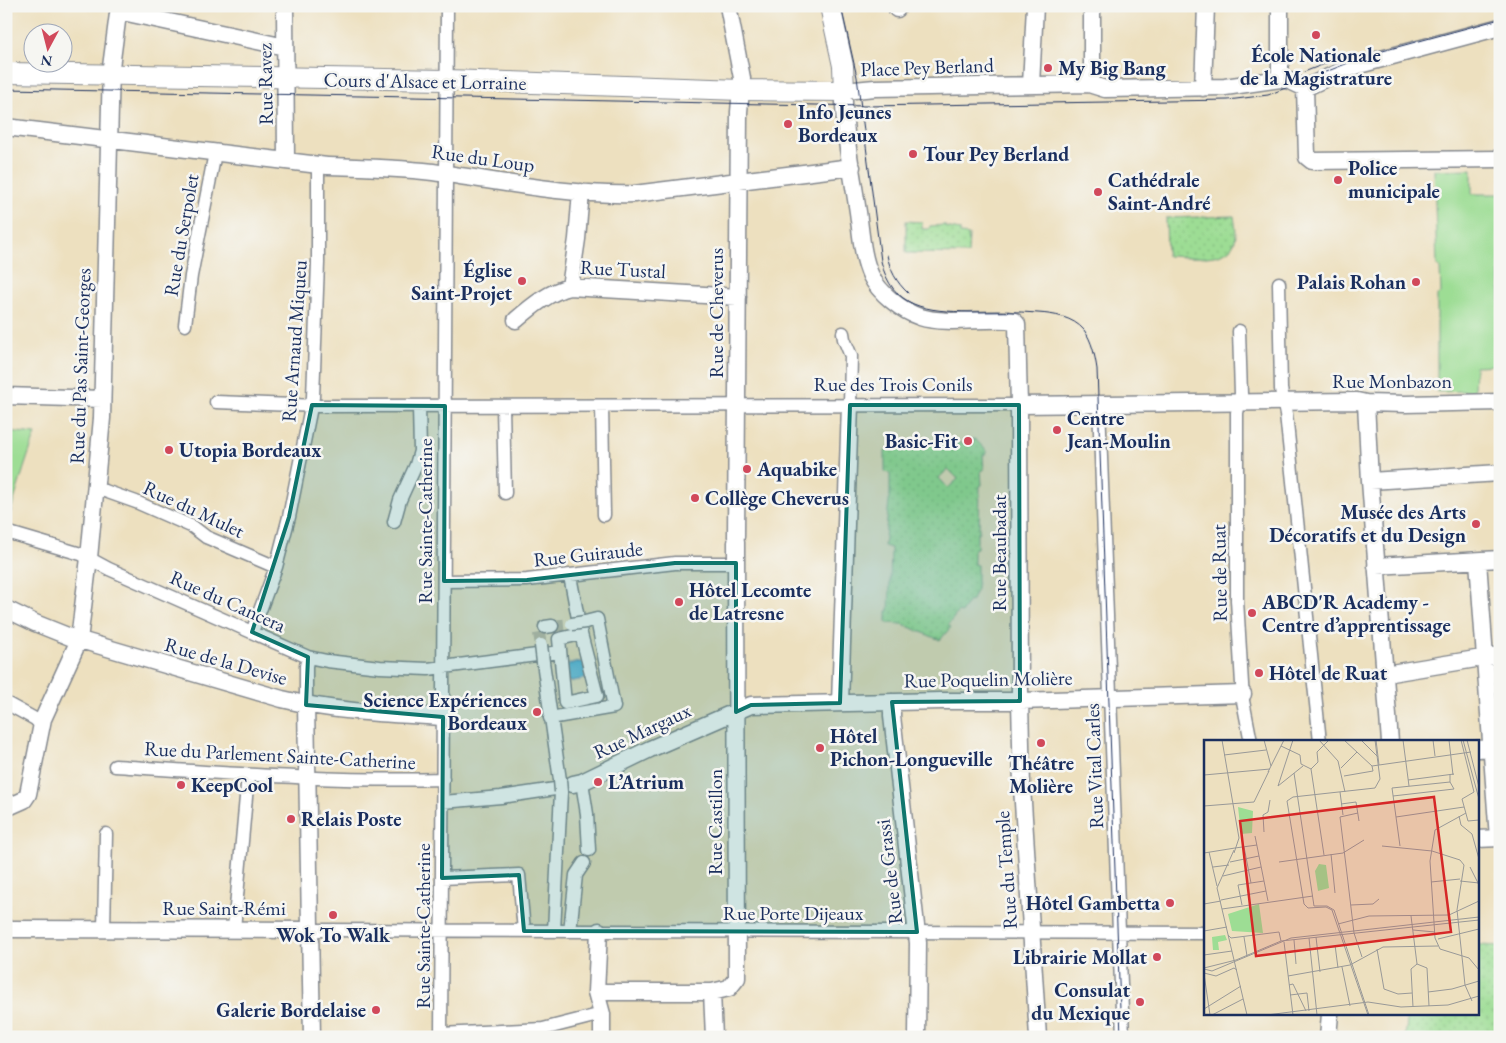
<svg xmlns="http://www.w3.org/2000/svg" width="1506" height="1043" font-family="'EB Garamond',serif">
<defs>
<pattern id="grass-dots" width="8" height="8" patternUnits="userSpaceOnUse" patternTransform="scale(1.25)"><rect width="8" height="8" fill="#9ddd94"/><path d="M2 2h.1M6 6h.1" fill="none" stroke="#87be82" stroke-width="1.8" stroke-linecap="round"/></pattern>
</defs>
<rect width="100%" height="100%" fill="#f6f6f2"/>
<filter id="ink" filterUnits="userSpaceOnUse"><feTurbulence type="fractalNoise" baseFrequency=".02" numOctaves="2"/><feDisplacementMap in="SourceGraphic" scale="10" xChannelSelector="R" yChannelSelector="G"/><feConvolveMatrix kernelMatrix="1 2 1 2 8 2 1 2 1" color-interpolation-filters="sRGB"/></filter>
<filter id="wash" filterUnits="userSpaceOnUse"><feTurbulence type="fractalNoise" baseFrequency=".0096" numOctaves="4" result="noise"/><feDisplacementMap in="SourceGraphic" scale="20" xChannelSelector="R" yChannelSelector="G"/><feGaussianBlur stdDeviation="1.12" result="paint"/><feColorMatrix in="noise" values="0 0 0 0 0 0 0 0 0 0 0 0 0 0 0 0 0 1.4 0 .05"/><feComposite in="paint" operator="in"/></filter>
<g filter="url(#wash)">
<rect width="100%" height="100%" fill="#ede0bf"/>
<path fill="url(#grass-dots)" stroke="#5c8679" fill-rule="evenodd" d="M1234 216C1235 224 1237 233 1235 240 1229 264 1186 256 1167 256L1166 218Z
M906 221 922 222V229H929L930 226 945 225V227L960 230V234L969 235 968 254 906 253Z
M973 439 976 440 987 451V453L983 455 984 470H981L982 485 980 486 979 532 977 533V548L974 549V564L977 565V589L971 602 969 601 961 613 958 612 948 625 951 627 940 640 902 624 887 623V611H889L891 548 884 546 890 493V473L885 472V451L893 443 956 445 957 443 972 444ZM948 469 958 479 948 488 939 478Z
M1477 945 1500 946V1037H1405L1408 1014H1477Z"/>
<path fill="#9ddd94" stroke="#5c8679" d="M1472 169V194H1500V365L1475 366 1474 391 1437 392V295L1441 294 1440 267 1437 266 1434 170Z
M8 431 36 434C24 464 16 496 6 526V435Z"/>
<path fill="#5fb8dd" stroke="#3d749e" d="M586 661 589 678 568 682 564 665Z"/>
</g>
<g filter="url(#ink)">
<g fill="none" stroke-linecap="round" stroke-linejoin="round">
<path stroke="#c3bdac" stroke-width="12" stroke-dasharray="12 6" stroke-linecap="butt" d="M552 626 572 624
M541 645 538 628 545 627"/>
<g stroke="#84888e" stroke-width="15">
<path id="pedestrian" d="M1279 283 1281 389 1286 414 1320 742
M185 325 191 276 215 153
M1239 331 1241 394 1237 413V600L1243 701 1251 742
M843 333 844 339 851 356 850 405
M216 402 318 406 1019 405
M1099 405 1123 1037
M602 406 604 515
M503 407 505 493
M96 490 105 491 136 502 193 527 206 537 276 567
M394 522 400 500 416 465 420 451 419 406
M6 532 81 554 109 569 308 657 327 661 380 667 428 669 560 652
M570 576 581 634 597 696 565 703 559 639 581 634
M444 581 527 580 675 563H736
M545 627 552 626
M252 632 276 567 289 517 313 397 318 263V165
M543 662 560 780
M6 703 35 719 42 726
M306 705V666L308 657
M550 718 614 707 597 619 585 622
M115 766C225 773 333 782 443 779
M582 782 587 814 589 850
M443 802 501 797 555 789
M442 878 519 875 524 931
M104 929 106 834
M234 929 248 775
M310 930 1205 933
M554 931 561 792
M570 931 576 875 584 863
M441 1034 543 1029 602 1014
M441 1037 447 6"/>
</g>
<g stroke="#84888e" stroke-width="19">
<path id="minor" d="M285 6 286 161
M728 6 742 78 739 112 736 537
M897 9V6
M118 11 285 47
M1280 79V6
M1089 84 1092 75V6
M1031 85 1035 6
M1203 88 1206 6
M1305 88 1307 157 1312 161 1500 159
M1305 88 1339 72 1359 65 1500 27
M6 127 327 166C362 167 398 168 433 172 500 181 567 196 634 194L852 167
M570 287 577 239 581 192
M516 320C531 307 550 291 570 287L738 297
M6 396 102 399
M1366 403 1370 481 1390 742
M1019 405 1357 401 1366 403 1405 404 1500 402
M1370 481 1500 473
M1478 561 1498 838
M1376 566 1500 559
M6 609 35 623 70 637 282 699C335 712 388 714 443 717
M1385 674 1500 655
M892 702V716L918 943 917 1037
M840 703 850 405
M306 705 312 1037
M1477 749 1500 747
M573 784 582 782 650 749 751 705 941 701H1020L1243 694
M6 808 24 800 28 794 43 719 79 640 89 558 102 418 111 67 119 6
M1477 839 1500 838
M6 929 310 930
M599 931 596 992 602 1014V1037
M596 992H712L729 988 737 978 736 542
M712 992 714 1037
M1038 1037 1022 787 1020 701 1019 405 1017 324 1014 321 1008 320C980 318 946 325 920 317 902 311 879 293 871 276 862 257 861 233 858 212 852 172 843 131 844 91L875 88 1089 84 1105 89 1225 87 1280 79 1290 81 1305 88
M1328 1037 1330 1014"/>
</g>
<g stroke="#84888e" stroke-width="22">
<path id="tertiary" d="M6 73 447 80 741 90 844 91 843 66 830 6"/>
</g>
<use href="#pedestrian" stroke="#fff" stroke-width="12"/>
<use href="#minor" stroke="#fff" stroke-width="16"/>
<use href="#tertiary" stroke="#fff" stroke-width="20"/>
<path stroke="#1b2f5e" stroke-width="1" d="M841 6 857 77 881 261C892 309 928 311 970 312 993 312 1016 311 1038 313 1054 314 1073 317 1084 330 1092 341 1095 356 1097 369L1121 1037
M1304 72 1350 54
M6 89 867 106 1228 100 1268 95 1368 55 1500 19
M887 255C890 270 896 282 908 293"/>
<g stroke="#84888e" stroke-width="15" stroke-linecap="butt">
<path id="pedestrian-bridge" d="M572 624 585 622
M541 645 543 662
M560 780 561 792"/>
</g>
<use href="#pedestrian-bridge" stroke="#fff" stroke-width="12"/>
</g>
</g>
<path fill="#0f766e" fill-opacity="0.2" stroke="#0f766e" stroke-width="4" stroke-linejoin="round" d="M312 405 445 406 444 581 527 580 675 563H736V712L751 705 840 703 850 405H1019L1020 701 892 702 917 932 524 931 519 875 442 878 443 717 306 705 308 657 252 632 289 517Z"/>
<g fill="#d1495b" stroke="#f6f6f2" stroke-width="2">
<circle cx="1316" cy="35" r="5"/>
<circle cx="1048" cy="68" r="5"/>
<circle cx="788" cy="124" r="5"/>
<circle cx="913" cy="154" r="5"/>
<circle cx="1338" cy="180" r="5"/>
<circle cx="1098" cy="192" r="5"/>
<circle cx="522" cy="281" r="5"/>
<circle cx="1416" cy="282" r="5"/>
<circle cx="1057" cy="430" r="5"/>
<circle cx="968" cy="441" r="5"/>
<circle cx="169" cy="450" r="5"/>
<circle cx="747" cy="469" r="5"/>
<circle cx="695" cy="498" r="5"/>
<circle cx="1476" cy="524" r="5"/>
<circle cx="679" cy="602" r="5"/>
<circle cx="1252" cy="613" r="5"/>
<circle cx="1259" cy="673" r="5"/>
<circle cx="537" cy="712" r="5"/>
<circle cx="1041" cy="743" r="5"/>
<circle cx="820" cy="748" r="5"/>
<circle cx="598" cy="782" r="5"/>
<circle cx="181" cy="785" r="5"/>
<circle cx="291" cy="819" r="5"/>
<circle cx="1170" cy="903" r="5"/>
<circle cx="333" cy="915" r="5"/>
<circle cx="1157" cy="957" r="5"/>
<circle cx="1140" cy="1002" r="5"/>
<circle cx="376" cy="1010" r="5"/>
</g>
<g text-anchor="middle" stroke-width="5" stroke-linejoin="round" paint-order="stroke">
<g font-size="20" font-weight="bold" fill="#1b2f5e" stroke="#f6f6f2" text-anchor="start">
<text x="1316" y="62" text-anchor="middle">École Nationale<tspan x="1316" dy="23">de la Magistrature</tspan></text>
<text x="1058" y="75">My Big Bang</text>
<text x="798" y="119">Info Jeunes<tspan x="798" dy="23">Bordeaux</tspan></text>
<text x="923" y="161">Tour Pey Berland</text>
<text x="1348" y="175">Police<tspan x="1348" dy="23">municipale</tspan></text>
<text x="1108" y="187">Cathédrale<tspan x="1108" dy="23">Saint-André</tspan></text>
<text x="512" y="277" text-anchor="end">Église<tspan x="512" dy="23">Saint-Projet</tspan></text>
<text x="1406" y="289" text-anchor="end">Palais Rohan</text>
<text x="1067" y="425">Centre<tspan x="1067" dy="23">Jean-Moulin</tspan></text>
<text x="958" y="448" text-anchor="end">Basic-Fit</text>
<text x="179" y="457">Utopia Bordeaux</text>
<text x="757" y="476">Aquabike</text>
<text x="705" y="505">Collège Cheverus</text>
<text x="1466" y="519" text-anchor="end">Musée des Arts<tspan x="1466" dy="23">Décoratifs et du Design</tspan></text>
<text x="689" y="597">Hôtel Lecomte<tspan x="689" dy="23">de Latresne</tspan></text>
<text x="1262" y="609">ABCD'R Academy -<tspan x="1262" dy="23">Centre d’apprentissage</tspan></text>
<text x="1269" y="680">Hôtel de Ruat</text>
<text x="527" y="707" text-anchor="end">Science Expériences<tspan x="527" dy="23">Bordeaux</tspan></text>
<text x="830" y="743">Hôtel<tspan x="830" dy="23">Pichon-Longueville</tspan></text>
<text x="1041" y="770" text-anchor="middle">Théâtre<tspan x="1041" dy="23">Molière</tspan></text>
<text x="608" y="789">L’Atrium</text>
<text x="191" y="792">KeepCool</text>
<text x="301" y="826">Relais Poste</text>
<text x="1160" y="910" text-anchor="end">Hôtel Gambetta</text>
<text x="333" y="942" text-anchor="middle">Wok To Walk</text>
<text x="1147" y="964" text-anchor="end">Librairie Mollat</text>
<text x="1130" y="997" text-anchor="end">Consulat<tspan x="1130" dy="23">du Mexique</tspan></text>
<text x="366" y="1017" text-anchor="end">Galerie Bordelaise</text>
</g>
<g font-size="20" fill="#1b2f5e" stroke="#f6f6f2">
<text transform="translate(927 67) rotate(-2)" y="7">Place Pey Berland</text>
<text transform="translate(425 81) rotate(1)" y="7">Cours d'Alsace et Lorraine</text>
<text transform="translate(265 84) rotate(-91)" y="7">Rue Ravez</text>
<text transform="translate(483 158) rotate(8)" y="7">Rue du Loup</text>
<text transform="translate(181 235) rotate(-80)" y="7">Rue du Serpolet</text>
<text transform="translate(623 269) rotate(3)" y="7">Rue Tustal</text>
<text transform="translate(716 313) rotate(-90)" y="7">Rue de Cheverus</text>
<text transform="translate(294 341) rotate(-86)" y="7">Rue Arnaud Miqueu</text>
<text transform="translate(80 366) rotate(-88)" y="7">Rue du Pas Saint-Georges</text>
<text x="1392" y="388">Rue Monbazon</text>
<text x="893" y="391">Rue des Trois Conils</text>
<text transform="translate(194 509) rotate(25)" y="7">Rue du Mulet</text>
<text transform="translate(425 521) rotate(-90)" y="7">Rue Sainte-Catherine</text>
<text transform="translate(999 553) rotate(-90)" y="7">Rue Beaubadat</text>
<text transform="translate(588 554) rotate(-6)" y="7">Rue Guiraude</text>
<text transform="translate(1219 573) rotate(-91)" y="7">Rue de Ruat</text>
<text transform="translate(228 601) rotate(24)" y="7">Rue du Cancera</text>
<text transform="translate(226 661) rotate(16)" y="7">Rue de la Devise</text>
<text transform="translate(988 679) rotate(-1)" y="7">Rue Poquelin Molière</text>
<text transform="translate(642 731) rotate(-25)" y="7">Rue Margaux</text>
<text transform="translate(280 755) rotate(3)" y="7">Rue du Parlement Sainte-Catherine</text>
<text transform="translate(1094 766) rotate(-92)" y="7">Rue Vital Carles</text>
<text transform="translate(715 822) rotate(-90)" y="7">Rue Castillon</text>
<text transform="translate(1006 870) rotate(-94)" y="7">Rue du Temple</text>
<text transform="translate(889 872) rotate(-97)" y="7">Rue de Grassi</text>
<text x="224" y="915">Rue Saint-Rémi</text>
<text x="793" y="920">Rue Porte Dijeaux</text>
<text transform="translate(423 926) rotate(-90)" y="7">Rue Sainte-Catherine</text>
</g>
</g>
<g transform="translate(1204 740)">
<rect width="275" height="275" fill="#ede0bf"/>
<path d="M34 67 49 71 48 93 37 94ZM115 124 122 125 125 148 114 151 111 131Z" fill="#9ddd94"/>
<path d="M55 164 59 193 28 191 24 174ZM21 195 23 200 14 202 15 210H9L8 197Z" fill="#9ddd94"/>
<path fill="none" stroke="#999998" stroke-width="1" d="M18 0 29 64M60 0 67 26M115 0 134 21 141 52M140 0 168 26M157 0 174 17M172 0 175 25M199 0 205 46M229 0 231 16M245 0 249 35M257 0 270 52 258 59 264 81 275 80M259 0 275 59M263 0 275 47M77 6 96 15 97 24 107 29 114 22 113 12 125 0M20 15 62 10M168 26 267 12M137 28 153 12M107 29 120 115M64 32 80 0M90 33 110 166H123L130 170 165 275M0 35 66 29M140 36 169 31 168 26M204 40 250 34M74 46 89 0M74 46 99 26M136 52 139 75M189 56 250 49 246 42M29 64 35 98 30 113M137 64 152 62 155 81M0 66 50 62 65 31M262 73 231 90 226 121 231 198 236 209 265 218 275 230M255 76 257 85 268 94 275 119M192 77 260 67M60 92 59 75 64 72 66 60M51 96 64 161M178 106 228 111 256 120 260 125M196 106 188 48 246 42V34M40 107 47 143M31 108 53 105M30 110 13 148 43 275M5 112 13 146M0 113 31 108M127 114 131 153M26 122 55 116M75 122 139 113 160 100M260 125 253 170 261 245 268 261M9 127 25 125M266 127 275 145M143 134 150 193 158 217M143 134 136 77 154 73M19 136 57 127M256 141 275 143M227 142 256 139M17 160 62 151M0 164 17 161M38 165 34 145 60 141M147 165 169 164 175 159M18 169 109 156M207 176 213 224M134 184 165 176 245 175 275 161M209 190 231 192M0 191 23 187M24 195 27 198 75 192 77 201M40 197 43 216M112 197 116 232M105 198 113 275M234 199 275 189M90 200 92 224M77 201 275 180M80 202 89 275M131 205 134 228M173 209 180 249 194 254 208 253M0 215 28 211M32 220 77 201M138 227 146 266M0 228 32 220M0 229 8 231 87 198 275 177M0 233 12 236 30 228 33 230M0 234 6 275M84 236 146 225 179 207 234 206M85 245 89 244 102 271M224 252 248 249 275 241M86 255 103 253 105 271M209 267 207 229 213 224 223 228 225 266M0 269 37 246M8 275 39 259M63 275 164 262 197 267 244 265 275 256M164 275 128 170 122 167 104 168 100 164 83 61 89 57 171 48 176 39 171 0"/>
<path fill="#d62828" fill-opacity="0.15" stroke="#d62828" stroke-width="2.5" d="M230 57 247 192 52 216 36 81Z"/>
<rect width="275" height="275" fill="none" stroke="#1b2f5e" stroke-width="2.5"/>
</g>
<rect width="1506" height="1043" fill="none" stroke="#f6f6f2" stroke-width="25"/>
<g transform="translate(48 48) rotate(187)"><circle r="24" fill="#f6f6f2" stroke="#9ea6b7"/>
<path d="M0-4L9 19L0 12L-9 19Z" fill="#d1495b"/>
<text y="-8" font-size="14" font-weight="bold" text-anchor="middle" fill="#1b2f5e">N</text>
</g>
</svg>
